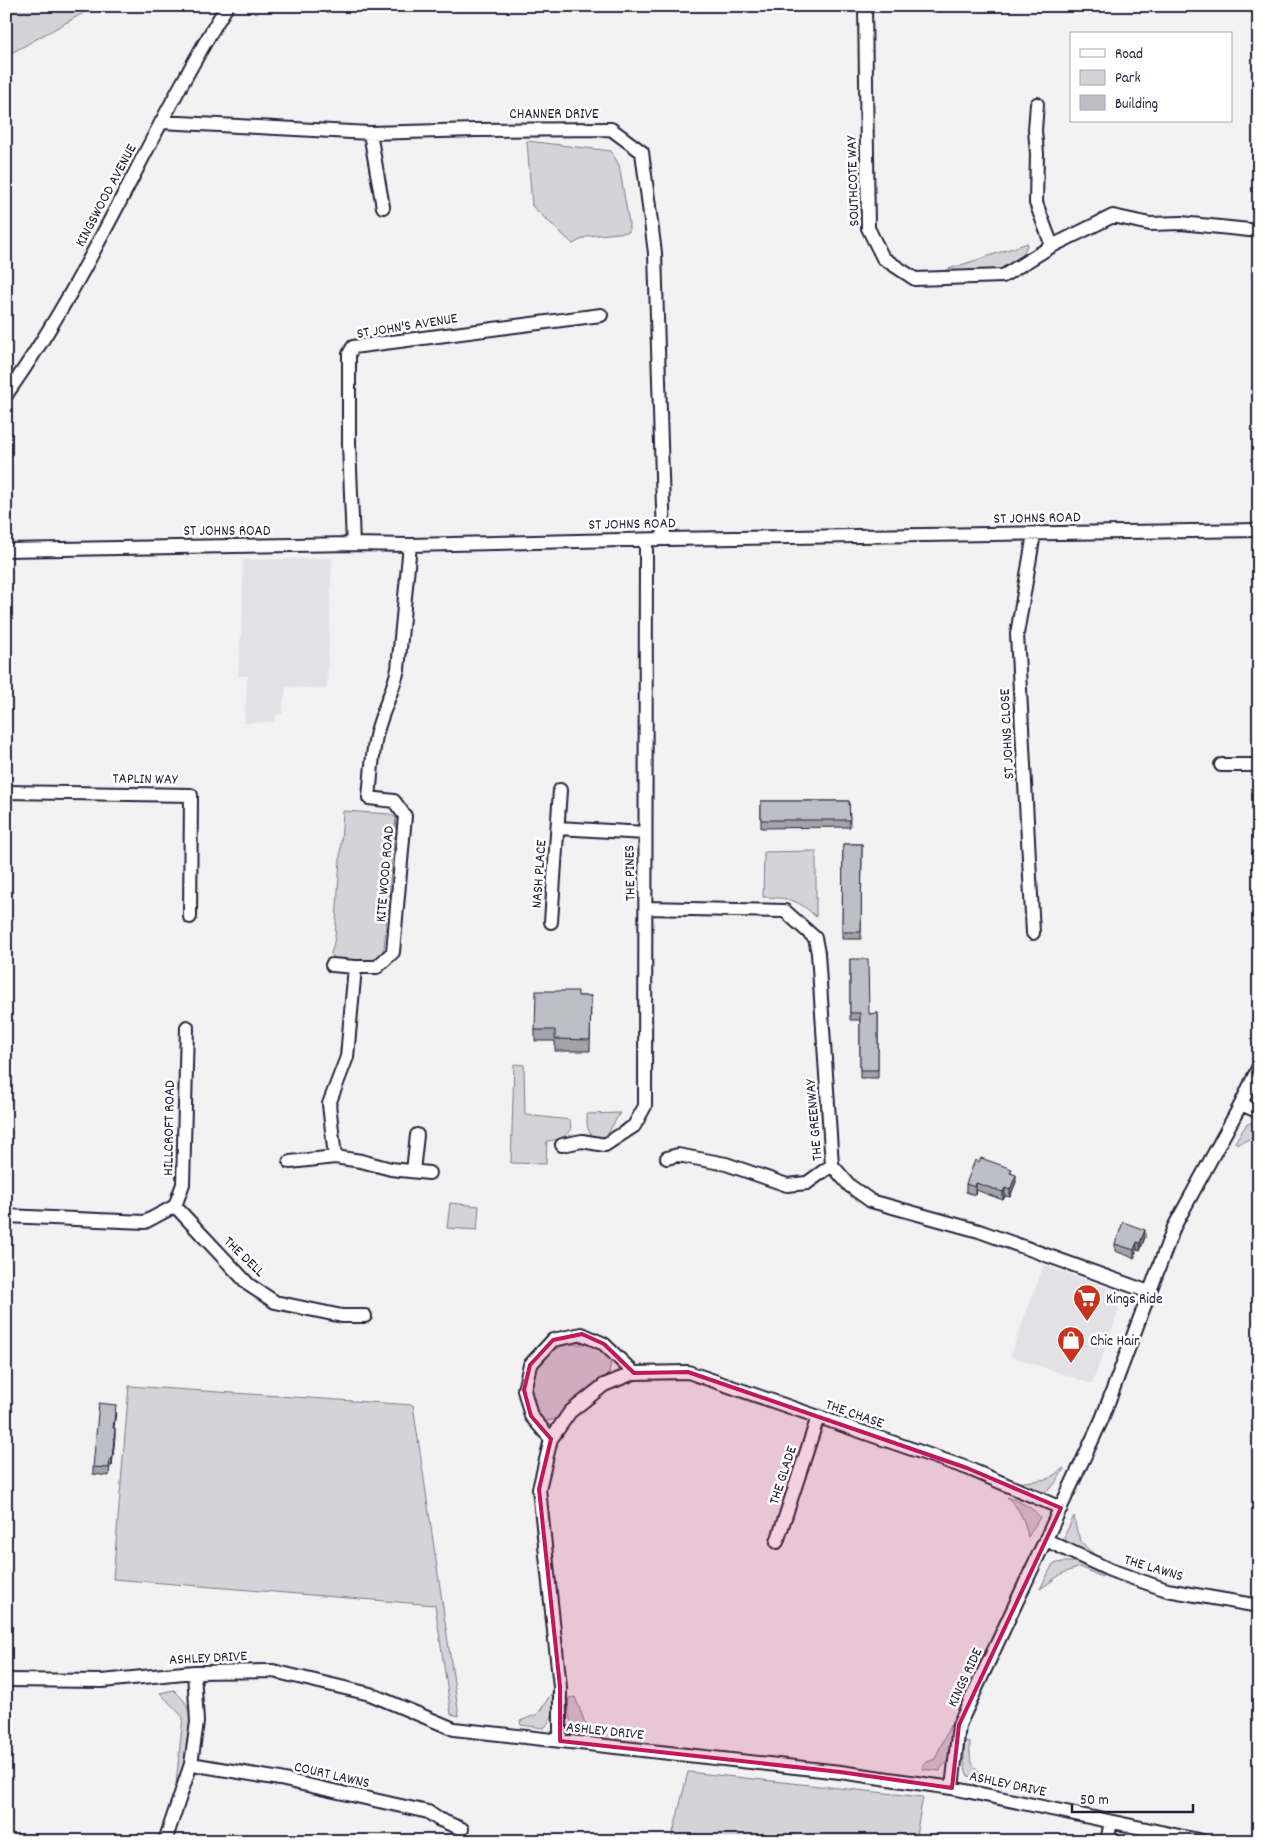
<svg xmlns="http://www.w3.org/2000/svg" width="1265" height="1847" font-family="Dekko,sans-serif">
<rect width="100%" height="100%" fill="#f2f2f3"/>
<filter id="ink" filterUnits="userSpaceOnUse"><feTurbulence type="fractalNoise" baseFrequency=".02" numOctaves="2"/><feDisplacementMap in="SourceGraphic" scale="10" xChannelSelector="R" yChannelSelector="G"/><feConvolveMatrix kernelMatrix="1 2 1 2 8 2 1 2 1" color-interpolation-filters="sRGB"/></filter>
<g filter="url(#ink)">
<path fill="#e2e2e6" d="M332 558 327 689 286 687 282 714H276L275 722 244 723 248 676H238L243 608V560Z
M1044 1265 1113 1290 1119 1310 1092 1384 1010 1356Z"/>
<path fill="#d3d3d8" stroke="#7a7a8a" d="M6 6H96L6 56Z
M527 141 611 151 619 165 629 223V232L588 236 573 244 532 206Z
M1028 243 1021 259 996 272 937 273Z
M343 811 390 814 396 818 384 948 379 958 370 961 335 959 331 954 335 938Z
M816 851V917C798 899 788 898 763 897L764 852Z
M514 1064 524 1065 525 1115 570 1120 571 1129C564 1138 559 1140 547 1141L546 1164 511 1163Z
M620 1113 605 1138C587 1137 587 1130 587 1114Z
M1255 1121H1259V1135L1238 1144 1235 1142 1246 1125Z
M450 1203 479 1206 477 1230 447 1228Z
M587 1344 600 1350 611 1360 609 1374C602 1379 595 1383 589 1387 578 1397 567 1416 552 1420 530 1427 528 1391 532 1377 535 1367 544 1355 553 1350 563 1344 576 1344 587 1344Z
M129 1386 413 1405 459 1716 451 1714 435 1605 113 1579Z
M1064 1468C1052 1493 1041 1500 1017 1483L1048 1479Z
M1007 1497C1020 1502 1031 1506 1040 1517L1028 1537C1025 1520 1020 1509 1007 1497Z
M1074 1516C1077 1538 1082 1548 1102 1558L1101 1561 1067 1543 1064 1537Z
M1062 1562H1075L1103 1575 1102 1577 1080 1567 1063 1573 1040 1589 1053 1564Z
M174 1690C180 1696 186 1701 188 1709 194 1726 183 1766 180 1785L176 1784 183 1717 160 1693Z
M556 1690C554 1704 555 1718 544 1728L521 1725 520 1721 538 1714 553 1691Z
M575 1697 585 1723 602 1734 577 1732C569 1721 567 1711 569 1698Z
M950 1725 953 1727C951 1739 952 1762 941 1767L940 1771 923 1769V1764L935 1759Z
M965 1741 970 1742C969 1765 973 1767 989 1781L968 1776C962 1764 964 1754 965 1741Z
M688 1772 923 1797 915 1841H671Z"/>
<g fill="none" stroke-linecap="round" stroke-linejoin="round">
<g stroke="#22223b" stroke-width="16">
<path id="minor" d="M865 6 868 228 883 258 915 279 1003 276 1052 246 1113 216 1150 224 1181 223 1259 231
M1037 104 1035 130 1037 154 1036 203 1052 246
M161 122 370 133 476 130 611 129 642 152 655 253 664 539
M370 133 383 207
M6 395C93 273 148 133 227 6
M353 544 349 444V354L353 347 601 315
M410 545 398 669C393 692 381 713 376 736 372 756 371 778 369 798L394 801 405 816 393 952 377 967H355L347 1057 329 1104 335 1157 361 1161 391 1169 429 1173
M6 550 353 544 410 545 664 539 1259 530
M1221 765H1259
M6 792 191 795 190 917
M558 828 645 833
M646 908 785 911 815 938 818 953 832 1165 850 1186 871 1201 979 1231 1149 1292
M551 922 560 790
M1033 933 1017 634 1034 534
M332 965 355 967
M1241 1104 1259 1112
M562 1145 582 1141 605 1145 634 1126 645 1106 646 540
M667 1158 678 1155 726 1164 787 1185 807 1183 832 1165
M290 1162 335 1157
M413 1171 417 1135
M175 1206 249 1285 275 1302 342 1316H365
M6 1216 145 1222 175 1206 183 1184 187 1027
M551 1439 531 1416 524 1390 530 1365 553 1340 582 1334 604 1344 634 1373
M1046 1540 1110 1570 1167 1590 1259 1606
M777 1542 818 1417
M6 1680 102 1681 194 1672 273 1671 370 1694 454 1729 840 1772 952 1788 1203 1841
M560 1741V1687L539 1489 551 1439 570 1412 604 1385 634 1373 688 1372 967 1468 1061 1508
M191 1764 280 1779 428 1812 438 1819 462 1829
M952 1788 959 1725 1102 1419 1174 1227 1241 1104 1259 1066
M165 1841 191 1764 197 1722 194 1672
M1107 1841 1111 1822"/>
</g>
<use href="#minor" stroke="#fff" stroke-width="12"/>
</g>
<path fill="#a3a3aa" stroke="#22223b" d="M761 801H849L850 827 761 828Z
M843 844H862L861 939H842Z
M850 959 869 1014 878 1013V1078H860V1020H850Z
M578 996H591L590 1051H555V1041H535V1030Z
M1012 1173 1016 1182 1010 1197 1005 1196 1003 1200 976 1190 975 1195 966 1192V1184Z
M1145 1237 1140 1251 1137 1250 1134 1258 1115 1251V1244Z
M116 1412 114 1428 115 1435 112 1466H110L109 1476 93 1474V1467Z"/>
<path fill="#85858b" stroke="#22223b" d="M1016 1175V1182L1010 1197V1190Z
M976 1183V1190L975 1195V1187Z
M1005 1188V1196L1003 1200V1192Z
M1145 1230V1237L1140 1251V1243Z
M1137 1242V1250L1134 1258V1250Z
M115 1428V1435L112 1466V1459Z"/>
<path fill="#bebec6" stroke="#22223b" d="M761 801H849L850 820H761Z
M843 844H862L861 932H842Z
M850 959H868L869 1014 878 1013V1070H860V1013H850Z
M536 991H578V996H591L590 1040 555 1039V1030H535Z
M981 1158 1012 1169 1010 1173 1016 1175 1010 1190 1005 1188 1003 1192 976 1183 975 1187 966 1184 975 1160 979 1162Z
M1123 1222 1145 1230 1140 1243 1137 1242 1134 1250 1115 1244Z
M99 1403 116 1405 113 1428H115L112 1459H110L109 1468 93 1467Z"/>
</g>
<path fill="#c2185b" fill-opacity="0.2" stroke="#c2185b" stroke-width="4" stroke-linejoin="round" d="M582 1334 604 1344 634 1373 688 1372 967 1468 1061 1508 959 1725 952 1788 840 1772 560 1741V1687L539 1489 551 1439 531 1416 524 1390 530 1365 553 1340Z"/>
<defs>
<g id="supermarket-pin" transform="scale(1.4375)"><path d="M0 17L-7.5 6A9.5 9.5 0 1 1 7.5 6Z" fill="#c8321e" stroke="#fff"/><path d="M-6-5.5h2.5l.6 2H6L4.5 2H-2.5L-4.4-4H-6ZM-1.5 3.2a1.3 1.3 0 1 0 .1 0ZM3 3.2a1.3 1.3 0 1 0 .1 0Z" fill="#fff"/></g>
<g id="shop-pin" transform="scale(1.4375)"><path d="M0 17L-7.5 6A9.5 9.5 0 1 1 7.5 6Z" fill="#c8321e" stroke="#fff"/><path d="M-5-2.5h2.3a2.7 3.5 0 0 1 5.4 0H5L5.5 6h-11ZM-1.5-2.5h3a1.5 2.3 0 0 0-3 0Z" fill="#fff"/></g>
</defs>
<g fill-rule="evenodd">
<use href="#supermarket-pin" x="1087" y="1298"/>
<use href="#shop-pin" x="1071" y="1340"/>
</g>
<g text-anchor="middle" stroke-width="5" stroke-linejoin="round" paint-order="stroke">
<g font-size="15" fill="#22223b" stroke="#fff">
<text x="554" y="118">CHANNER DRIVE</text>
<text transform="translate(852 181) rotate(-92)" y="5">SOUTHCOTE WAY</text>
<text transform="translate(105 195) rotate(-62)" y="5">KINGSWOOD AVENUE</text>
<text transform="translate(407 325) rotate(-9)" y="5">ST JOHN'S AVENUE</text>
<text transform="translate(1037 517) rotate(-1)" y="5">ST JOHNS ROAD</text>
<text transform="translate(632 523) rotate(-1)" y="5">ST JOHNS ROAD</text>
<text x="227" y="535">ST JOHNS ROAD</text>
<text transform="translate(1006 734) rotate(-93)" y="5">ST JOHNS CLOSE</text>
<text transform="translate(145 778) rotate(1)" y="5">TAPLIN WAY</text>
<text transform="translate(629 873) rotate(-91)" y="5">THE PINES</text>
<text transform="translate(384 874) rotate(-85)" y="5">KITE WOOD ROAD</text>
<text transform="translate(538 874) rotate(-86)" y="5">NASH PLACE</text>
<text transform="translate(813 1120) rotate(-95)" y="5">THE GREENWAY</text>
<text transform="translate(168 1128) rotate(-89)" y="5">HILLCROFT ROAD</text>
<text transform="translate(245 1256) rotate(44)" y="5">THE DELL</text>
<text transform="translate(855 1413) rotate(19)" y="5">THE CHASE</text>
<text transform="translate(782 1475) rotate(-72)" y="5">THE GLADE</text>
<text transform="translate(1154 1567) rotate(17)" y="5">THE LAWNS</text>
<text transform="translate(208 1657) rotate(-3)" y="5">ASHLEY DRIVE</text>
<text transform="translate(964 1677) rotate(-65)" y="5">KINGS RIDE</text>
<text transform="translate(605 1730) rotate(6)" y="5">ASHLEY DRIVE</text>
<text transform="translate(332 1774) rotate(13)" y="5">COURT LAWNS</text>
<text transform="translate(1008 1783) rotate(12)" y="5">ASHLEY DRIVE</text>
</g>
<g font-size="15" fill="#22223b" stroke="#fff" text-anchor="start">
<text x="1106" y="1303">Kings Ride</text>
<text x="1090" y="1345">Chic Hair</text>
</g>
</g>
<rect width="1265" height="1847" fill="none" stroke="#fff" stroke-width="25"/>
<rect x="12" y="12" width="1240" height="1822" fill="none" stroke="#22223b" stroke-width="2" filter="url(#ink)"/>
<rect x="1070" y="32" width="162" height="90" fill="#ffffff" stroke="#a7a7b1"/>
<rect x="1080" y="49" width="25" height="8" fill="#ffffff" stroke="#a7a7b1"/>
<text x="1115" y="58" font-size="15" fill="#22223b">Road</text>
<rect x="1080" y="70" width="25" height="15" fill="#d3d3d8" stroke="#a7a7b1"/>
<text x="1115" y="82" font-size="15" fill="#22223b">Park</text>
<rect x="1080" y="95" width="25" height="15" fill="#bebec6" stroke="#a7a7b1"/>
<text x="1115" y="108" font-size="15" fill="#22223b">Building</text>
<path d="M1072 1804v8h121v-8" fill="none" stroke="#22223b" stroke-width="2.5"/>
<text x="1080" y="1804" font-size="15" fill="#22223b" stroke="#ffffff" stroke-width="4" paint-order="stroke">50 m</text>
</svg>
